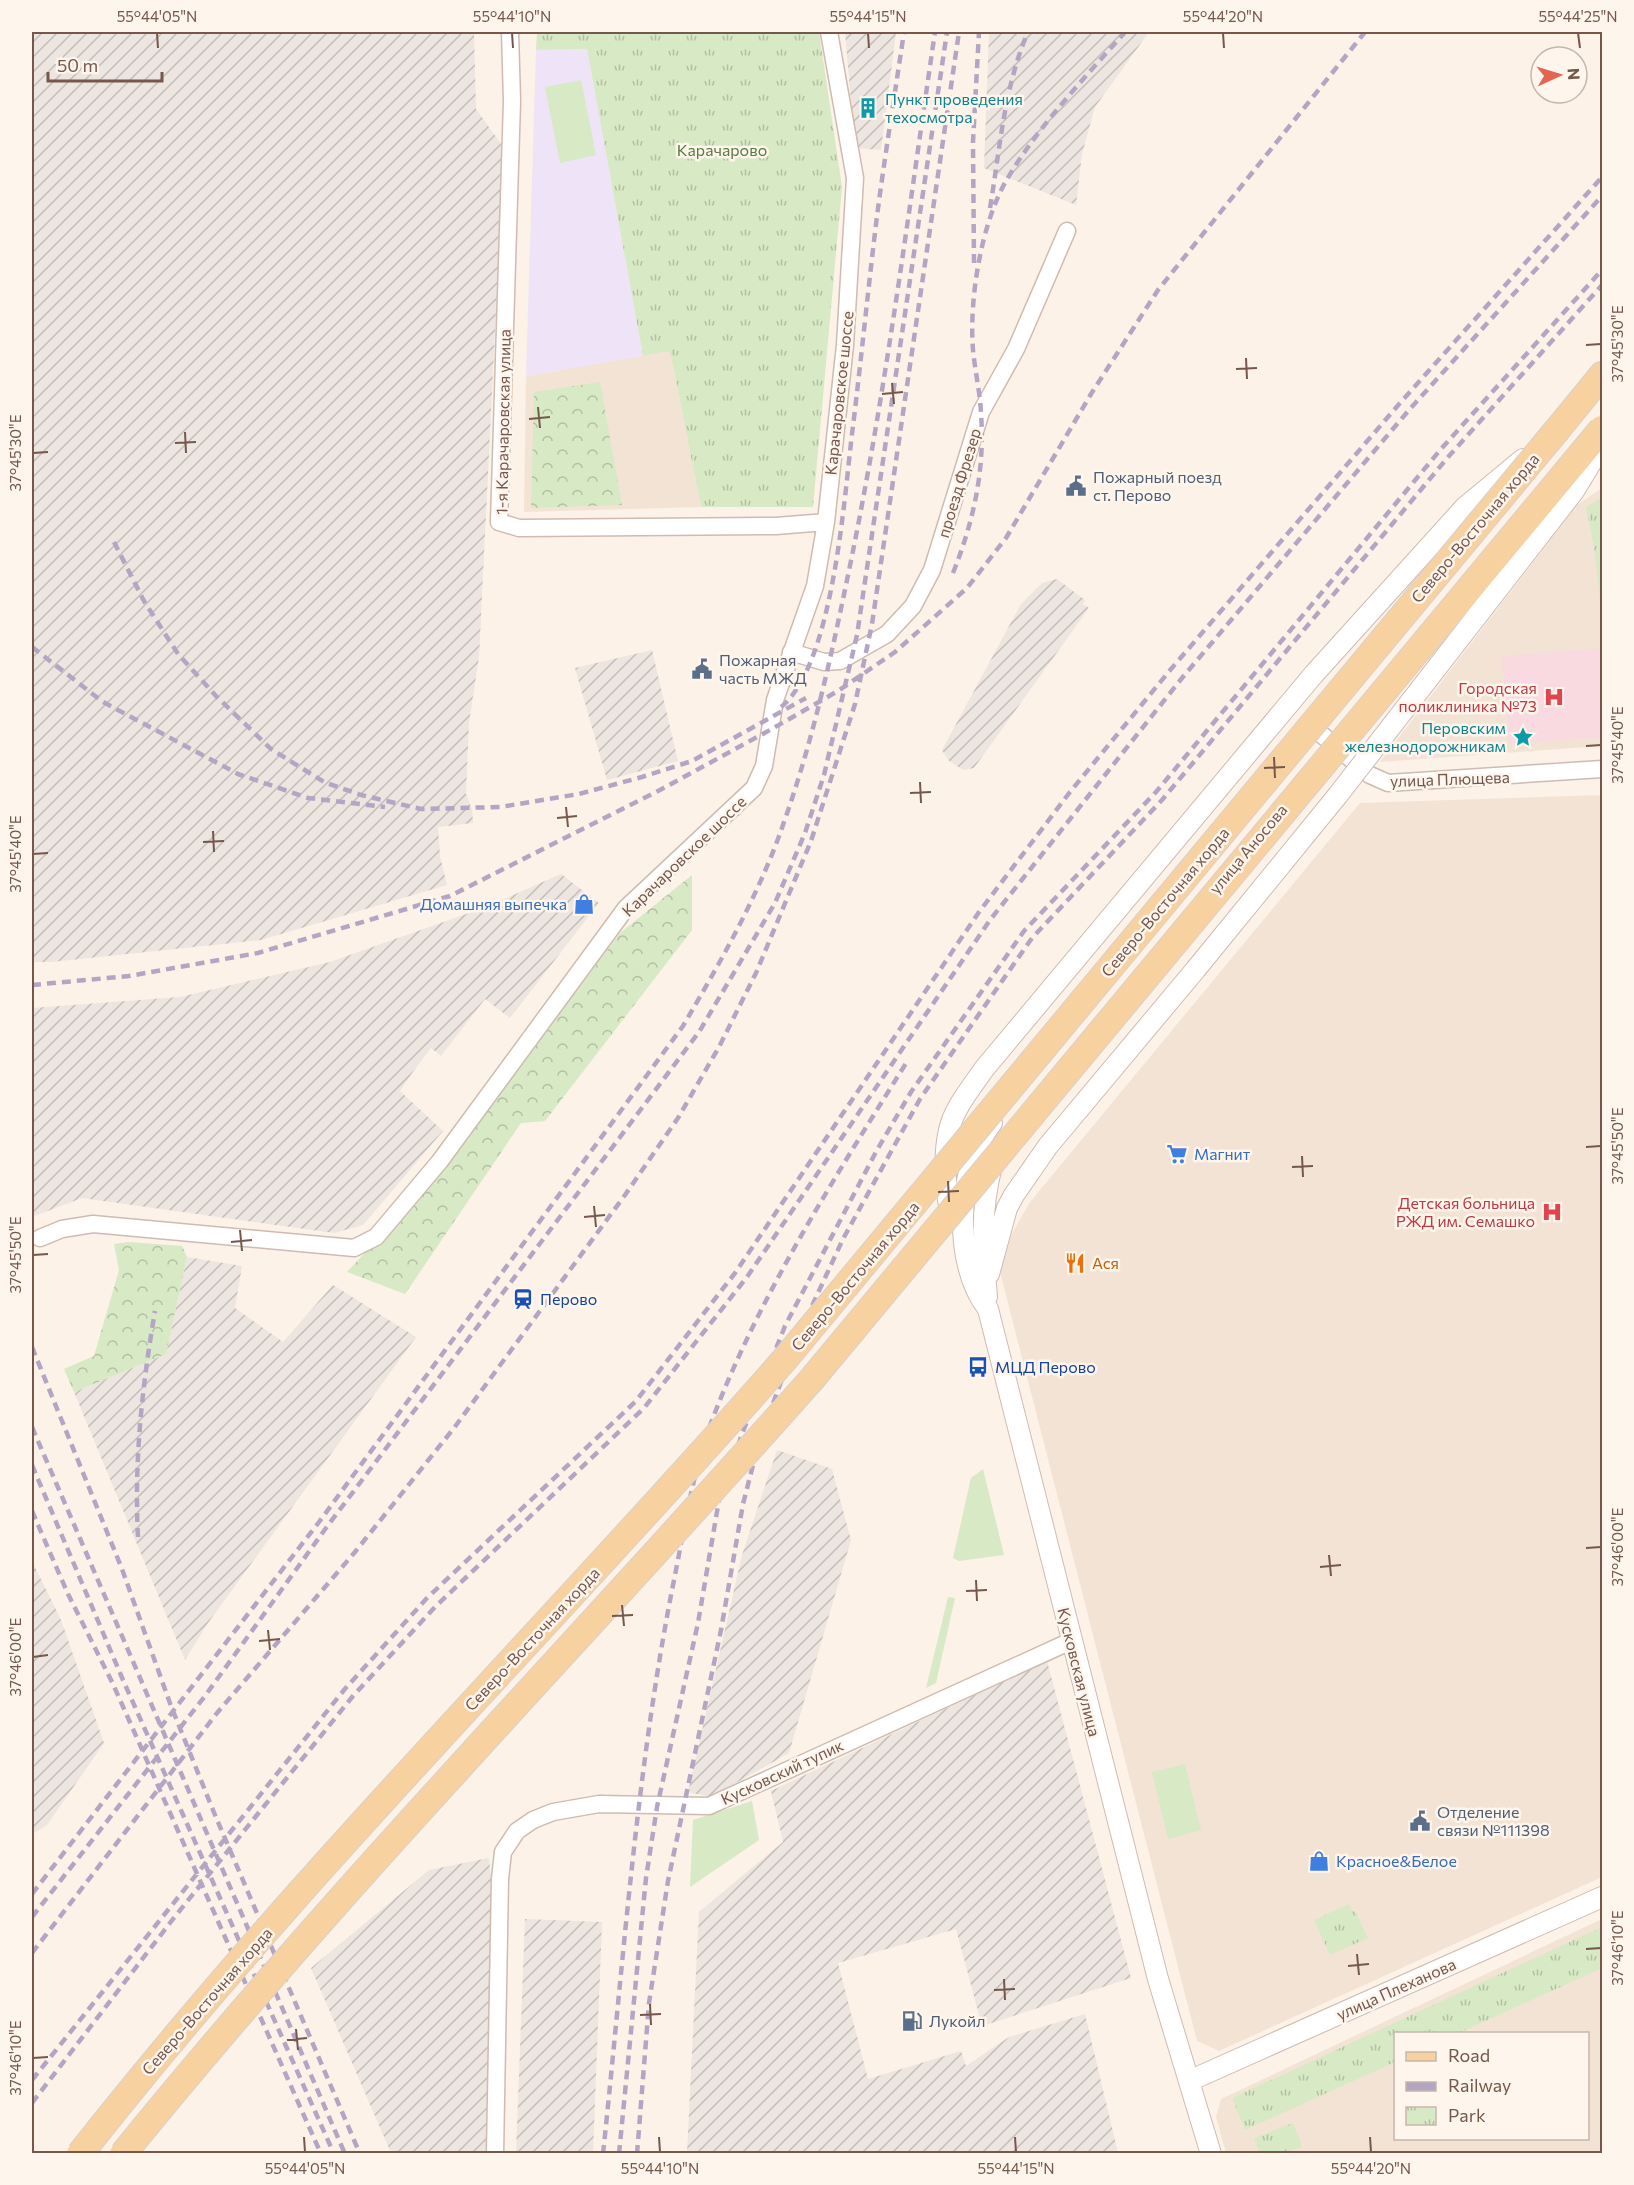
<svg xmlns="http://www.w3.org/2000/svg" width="1634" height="2185" font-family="Commissioner,sans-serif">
<defs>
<pattern id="industrial-furrows" width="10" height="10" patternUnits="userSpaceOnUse" patternTransform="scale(1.5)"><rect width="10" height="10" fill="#ece5e0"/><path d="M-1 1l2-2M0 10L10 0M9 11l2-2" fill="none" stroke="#c4bcb8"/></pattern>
<pattern id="forest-crowns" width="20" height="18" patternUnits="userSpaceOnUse" patternTransform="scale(1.5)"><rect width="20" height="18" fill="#d7e9c5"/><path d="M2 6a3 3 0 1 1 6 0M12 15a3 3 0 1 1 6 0" fill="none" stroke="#b3c0a2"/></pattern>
<pattern id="park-tufts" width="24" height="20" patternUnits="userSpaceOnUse" patternTransform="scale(1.5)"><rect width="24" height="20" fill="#d7e9c5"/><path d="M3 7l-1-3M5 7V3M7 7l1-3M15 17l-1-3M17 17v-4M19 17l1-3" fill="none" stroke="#b3c0a2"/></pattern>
</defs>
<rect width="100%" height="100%" fill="#fcf2e7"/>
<path fill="#f3e3d5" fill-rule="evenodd" d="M670 351 701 507 524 512 526 376Z
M1602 488V746L1380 762 1577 505Z
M1602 795V1877L1219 2051 1197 2041 997 1260 1030 1202 1360 803Z
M1602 1919V2153H1226L1216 2117 1221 2099ZM1396 2034H1588V2138H1396Z"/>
<path fill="url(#industrial-furrows)" d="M32 32H474L476 109 504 148 479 657 469 722 466 794 472 809 473 823 438 827 440 856 447 885 261 940 51 962H32Z
M845 32H896L881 150 855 148Z
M989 32H1149L1095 107 1082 154 1076 205 984 168Z
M1057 579 1085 600 1083 604 1089 608 974 768 963 770 948 760 942 750 1021 604 1042 583Z
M652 650 678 761 607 780 575 668Z
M561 874 599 903 510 1018 485 999 441 1056 431 1048 412 1073 400 1091 443 1131 363 1225 334 1233 82 1198 32 1217V1008L180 997 330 962 486 907Z
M187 1257 242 1266 235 1308 283 1342 333 1285 416 1337 208 1623 185 1660 74 1392 166 1354Z
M777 1450 832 1469 851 1540 789 1753 711 1797 688 1792 742 1555Z
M32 1561 61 1620 104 1743 47 1825 32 1834Z
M1047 1661 1131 1978 982 2026 956 1929 838 1963 868 2079 961 2051 966 2066 1009 2037 1085 2014 1118 2153H687L699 1912 783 1842 771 1791Z
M489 1858 494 1912 488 2152 391 2153 311 1968 429 1870Z
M525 1919 602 1922 593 2153H516Z"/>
<path fill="#efe3f8" d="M587 49 643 356 526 376 536 50Z"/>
<path fill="#f9dae0" d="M1602 648V737L1509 744 1502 656Z"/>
<path fill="#d7e9c5" d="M581 80 596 155 560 163 545 87Z
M983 1469 1004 1555 959 1561 953 1558 971 1478Z
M948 1597 955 1598 936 1683 926 1688Z
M1185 1764 1201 1830 1168 1839 1152 1772Z
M752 1801 759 1840 690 1887 693 1820Z"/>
<path fill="url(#forest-crowns)" d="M600 382 622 505 531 508 534 392Z
M692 875V930L545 1121 521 1123 405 1294 347 1272 433 1180 620 933Z
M129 1242 182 1246 187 1257 166 1354 74 1392 64 1369 94 1356 119 1270 114 1244Z"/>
<path fill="url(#park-tufts)" d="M537 32H819L842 187 813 507H701L670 351 643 356 587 49 536 50Z
M1602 497V618L1594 546 1586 507Z
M1349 1904 1353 1912 1355 1911 1368 1938 1330 1955 1314 1920Z
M1602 1927V1968L1459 2033 1396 2034 1395 2062 1245 2130 1232 2098Z
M1293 2123 1302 2147 1284 2153H1259L1254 2138Z"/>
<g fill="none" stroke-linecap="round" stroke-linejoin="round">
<g stroke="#cfbbb0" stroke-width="19">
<path id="minor" d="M510 32 512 101 499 522 519 528 776 526 826 522
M791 652 824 662 840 661 887 634 913 606 932 570 981 412 1016 349 1067 231
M1315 729 1370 775 1388 783 1602 769
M40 1238 62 1229 93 1224 354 1248 376 1237 440 1161 626 908 754 788 764 766 775 700 815 586 826 522 845 345 855 178 829 32
M495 2154 500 1879 503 1852 517 1831 533 1820 553 1812 599 1804 709 1806 1071 1641"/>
</g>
<g stroke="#cfbbb0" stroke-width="22">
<path id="tertiary" d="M992 1123C956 1167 952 1264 988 1309L1158 1979 1211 2154
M952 1219C945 1194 943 1156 949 1130 954 1108 971 1088 984 1069L1314 674 1465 507 1523 459
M989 1274 1007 1208 1014 1195 1048 1146 1196 969
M987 1297C983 1251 980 1211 992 1166
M1189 2081 1602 1897"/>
</g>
<g stroke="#d8d0cd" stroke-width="28">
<path id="primary" d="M1557 430 1602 375"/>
</g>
<use href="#minor" stroke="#fff" stroke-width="16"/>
<use href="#tertiary" stroke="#fff" stroke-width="20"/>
<use href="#primary" stroke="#f8d1a1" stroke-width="26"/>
<path stroke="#b4a5c5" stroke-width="4.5" stroke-dasharray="9 6" stroke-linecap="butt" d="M990 208C1000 149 1004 87 1028 32
M974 263 973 142 979 32
M114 542 144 601 178 654 216 696 271 749 324 782 361 795 421 809 500 807 579 794 642 777 692 761 806 698
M953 573C974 520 985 470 981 413 980 392 975 371 973 350 969 299 981 225 1006 181 1038 126 1084 79 1125 32
M32 647 103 702 238 774 308 798 385 807
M781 707C833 665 844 500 852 434 861 362 868 289 877 216 885 155 895 93 904 32
M32 985 129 976 258 953 450 896 660 790 770 730 838 691 895 652 967 588 1006 538 1091 394 1158 290 1365 32
M32 1347 122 1569 171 1706 215 1815 360 2154
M32 1427 345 2154
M32 1465 123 1680 334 2154
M32 1511 68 1594 113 1684 321 2154
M138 1537C134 1461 142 1387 155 1311
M32 1894 319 1522 683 1026C721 961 760 893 784 822 812 743 830 662 847 580 885 399 908 215 935 32
M32 1917 205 1696 326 1528 699 1032 775 903 805 833 824 775 857 635 947 32
M32 1953 217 1713 355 1552 454 1428 625 1195 678 1118 719 1047 756 973 811 841 855 704 872 624 959 32
M32 2080 344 1690 427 1598 636 1401 735 1273 979 912 1070 792 1171 669 1400 403 1602 177
M32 2103 173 1919 353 1696 435 1607 644 1408 747 1277 990 920 1182 678 1409 410 1602 196
M603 2154C623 1966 636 1775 672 1590 684 1532 692 1471 714 1415 763 1289 837 1174 908 1060
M619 2154 646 1878 657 1807 698 1623 719 1500 742 1434 785 1326 877 1150 911 1092 1024 931 1156 792 1441 449 1602 270
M637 2154 649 2003 668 1881 721 1630 743 1504 760 1438 799 1334 843 1239 920 1099 1032 938 1162 800 1449 456 1602 285"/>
<g stroke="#cfbbb0" stroke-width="22" stroke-linecap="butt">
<path id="tertiary-bridge" d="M1196 969 1338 795 1574 491 1602 445"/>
</g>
<g stroke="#d8d0cd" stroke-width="28" stroke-linecap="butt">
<path id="primary-bridge" d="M80 2154C299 1875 552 1625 785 1359L1557 430
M123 2154C341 1885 583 1638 812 1379L1602 429"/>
</g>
<use href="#tertiary-bridge" stroke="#fff" stroke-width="20"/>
<use href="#primary-bridge" stroke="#f8d1a1" stroke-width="26"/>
</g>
<path fill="none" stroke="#75574c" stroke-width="2" d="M157 33 158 48M512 33 513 48M868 33 869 48M1223 33 1224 48M1578 33 1580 48M1586 345 1601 344M1246 358 1247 379M1236 369 1257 368M892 383 894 404M882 394 903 392M538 407 540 428M529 419 550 417M185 432 186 453M175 443 196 442M33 453 48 452M1586 746 1601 745M1274 757 1275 778M1264 768 1285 767M920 782 921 803M910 793 931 792M566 807 568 827M557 818 577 816M213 831 214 852M203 842 224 841M33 854 48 853M1586 1147 1601 1146M1302 1156 1303 1177M1292 1167 1313 1166M948 1181 949 1202M938 1192 959 1191M594 1206 596 1227M584 1217 605 1215M240 1230 242 1251M231 1242 252 1240M33 1255 48 1254M1586 1548 1601 1547M1329 1555 1331 1576M1320 1567 1341 1565M976 1580 977 1601M966 1591 987 1590M622 1605 624 1626M612 1616 633 1615M268 1630 270 1650M259 1641 280 1639M33 1657 48 1655M1586 1949 1601 1948M1357 1954 1359 1975M1348 1966 1369 1964M1004 1979 1005 2000M994 1990 1015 1989M650 2004 651 2025M640 2015 661 2014M296 2029 298 2050M287 2040 307 2038M33 2058 48 2057M304 2137 305 2152M659 2137 660 2152M1015 2137 1016 2152M1370 2137 1371 2152"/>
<defs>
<g id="building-bare" transform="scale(1.62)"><path d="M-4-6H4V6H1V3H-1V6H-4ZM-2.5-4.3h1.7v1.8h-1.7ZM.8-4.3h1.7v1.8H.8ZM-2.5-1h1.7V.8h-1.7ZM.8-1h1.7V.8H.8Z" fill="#0f9aa8" stroke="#fef6ed" stroke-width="2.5" paint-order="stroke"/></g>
<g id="civic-bare" transform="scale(1.62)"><path d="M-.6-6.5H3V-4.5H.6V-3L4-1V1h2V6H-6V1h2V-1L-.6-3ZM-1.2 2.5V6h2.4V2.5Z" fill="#5c6f8a" stroke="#fef6ed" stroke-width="2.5" paint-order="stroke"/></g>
<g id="hospital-bare" transform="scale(1.62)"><path d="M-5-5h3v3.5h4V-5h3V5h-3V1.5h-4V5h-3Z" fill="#e0444e" stroke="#fef6ed" stroke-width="2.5" paint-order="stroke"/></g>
<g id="sight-bare" transform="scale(1.62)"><path d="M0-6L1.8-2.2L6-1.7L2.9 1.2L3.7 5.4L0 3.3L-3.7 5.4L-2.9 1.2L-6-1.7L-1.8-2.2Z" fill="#0f9aa8" stroke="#fef6ed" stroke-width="2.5" paint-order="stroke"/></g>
<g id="shop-bare" transform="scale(1.62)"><path d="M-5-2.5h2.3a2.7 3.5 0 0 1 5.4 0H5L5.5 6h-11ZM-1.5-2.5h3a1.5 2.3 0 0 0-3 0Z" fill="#3f7fe0" stroke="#fef6ed" stroke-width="2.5" paint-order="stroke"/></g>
<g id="supermarket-bare" transform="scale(1.62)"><path d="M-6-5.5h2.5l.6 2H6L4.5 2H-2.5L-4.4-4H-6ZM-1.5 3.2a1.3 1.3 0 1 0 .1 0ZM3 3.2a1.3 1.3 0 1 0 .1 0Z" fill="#3f7fe0" stroke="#fef6ed" stroke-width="2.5" paint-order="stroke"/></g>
<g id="restaurant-bare" transform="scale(1.62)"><path d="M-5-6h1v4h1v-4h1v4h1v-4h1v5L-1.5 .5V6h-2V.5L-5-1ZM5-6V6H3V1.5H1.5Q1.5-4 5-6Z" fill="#e8710a" stroke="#fef6ed" stroke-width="2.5" paint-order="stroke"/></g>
<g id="station-bare" transform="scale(1.62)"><path d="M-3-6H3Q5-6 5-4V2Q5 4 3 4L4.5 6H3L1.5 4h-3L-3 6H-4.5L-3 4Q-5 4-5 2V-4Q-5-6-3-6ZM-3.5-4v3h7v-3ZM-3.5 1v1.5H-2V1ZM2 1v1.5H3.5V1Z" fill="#1a4fb4" stroke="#fef6ed" stroke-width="2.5" paint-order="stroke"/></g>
<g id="bus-bare" transform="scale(1.62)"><path d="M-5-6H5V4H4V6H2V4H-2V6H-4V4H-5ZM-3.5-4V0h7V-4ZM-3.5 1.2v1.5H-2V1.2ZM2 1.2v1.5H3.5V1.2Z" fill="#1a4fb4" stroke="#fef6ed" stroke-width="2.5" paint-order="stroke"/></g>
<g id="fuel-bare" transform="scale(1.62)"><path d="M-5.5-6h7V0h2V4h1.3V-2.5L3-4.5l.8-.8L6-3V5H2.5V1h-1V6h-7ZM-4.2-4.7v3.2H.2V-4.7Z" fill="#5c6f8a" stroke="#fef6ed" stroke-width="2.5" paint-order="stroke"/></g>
</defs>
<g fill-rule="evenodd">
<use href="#building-bare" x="868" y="108"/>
<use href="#civic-bare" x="1076" y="486"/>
<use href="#civic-bare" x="702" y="669"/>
<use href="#hospital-bare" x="1554" y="697"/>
<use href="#sight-bare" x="1523" y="737"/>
<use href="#shop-bare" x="584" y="904"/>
<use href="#supermarket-bare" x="1177" y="1154"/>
<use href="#hospital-bare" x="1552" y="1212"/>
<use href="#restaurant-bare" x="1075" y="1263"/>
<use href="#station-bare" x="523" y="1299"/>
<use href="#bus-bare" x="978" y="1367"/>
<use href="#civic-bare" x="1420" y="1821"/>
<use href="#shop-bare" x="1319" y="1861"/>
<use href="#fuel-bare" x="912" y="2021"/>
</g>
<g text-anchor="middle" stroke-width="5" stroke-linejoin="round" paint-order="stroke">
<g font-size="16" fill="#0d838f" stroke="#fef6ed" text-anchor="start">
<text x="885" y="105">Пункт проведения<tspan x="885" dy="18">техосмотра</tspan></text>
<text x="1506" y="734" text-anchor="end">Перовским<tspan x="1506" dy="18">железнодорожникам</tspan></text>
</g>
<g font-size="16" fill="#587a44" stroke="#fef6ed">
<text x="722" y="156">Карачарово</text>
</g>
<g font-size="16" fill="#75574c" stroke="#fef6ed">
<text transform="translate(839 393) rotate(-84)" y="6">Карачаровское шоссе</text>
<text transform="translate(503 422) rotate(-89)" y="6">1-я Карачаровская улица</text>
<text transform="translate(959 483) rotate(-73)" y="6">проезд Фрезер</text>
<text transform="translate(1475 528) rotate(-50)" y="6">Северо-Восточная хорда</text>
<text transform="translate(1450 779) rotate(-2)" y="6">улица Плющева</text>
<text transform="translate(1248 849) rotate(-50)" y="6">улица Аносова</text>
<text transform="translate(684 856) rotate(-44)" y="6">Карачаровское шоссе</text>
<text transform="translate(1165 902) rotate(-50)" y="6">Северо-Восточная хорда</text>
<text transform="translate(855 1276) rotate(-50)" y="6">Северо-Восточная хорда</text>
<text transform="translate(532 1639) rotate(-47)" y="6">Северо-Восточная хорда</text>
<text transform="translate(1079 1672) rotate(76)" y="6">Кусковская улица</text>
<text transform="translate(782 1772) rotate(-25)" y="6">Кусковский тупик</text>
<text transform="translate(1396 1989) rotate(-24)" y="6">улица Плеханова</text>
<text transform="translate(207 2001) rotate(-49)" y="6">Северо-Восточная хорда</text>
</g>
<g font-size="16" fill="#4e5e75" stroke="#fef6ed" text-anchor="start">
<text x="1093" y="483">Пожарный поезд<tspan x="1093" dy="18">ст. Перово</tspan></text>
<text x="719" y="666">Пожарная<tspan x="719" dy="18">часть МЖД</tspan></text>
<text x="1437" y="1818">Отделение<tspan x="1437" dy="18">связи №111398</tspan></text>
<text x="929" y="2027">Лукойл</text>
</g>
<g font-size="16" fill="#be3a42" stroke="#fef6ed" text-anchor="end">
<text x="1537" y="694">Городская<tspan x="1537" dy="18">поликлиника №73</tspan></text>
<text x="1535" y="1209">Детская больница<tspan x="1535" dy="18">РЖД им. Семашко</tspan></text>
</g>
<g font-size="16" fill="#366cbe" stroke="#fef6ed" text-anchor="start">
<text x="567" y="910" text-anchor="end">Домашняя выпечка</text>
<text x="1194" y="1160">Магнит</text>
<text x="1336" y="1867">Красное&amp;Белое</text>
</g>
<g font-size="16" fill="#c56008" stroke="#fef6ed" text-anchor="start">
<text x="1092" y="1269">Ася</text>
</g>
<g font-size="16" fill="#164399" stroke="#fef6ed" text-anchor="start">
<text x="540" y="1305">Перово</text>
<text x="995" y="1373">МЦД Перово</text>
</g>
</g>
<rect width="1634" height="2185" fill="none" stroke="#fef6ed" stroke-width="66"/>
<rect x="1394" y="2032" width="195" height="108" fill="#fef6ed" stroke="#c7b6ad" stroke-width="1.5"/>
<rect x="1406" y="2052" width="30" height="9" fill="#f8d1a1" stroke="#c7b6ad" stroke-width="1.5"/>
<text x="1448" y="2062" font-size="18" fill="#75574c">Road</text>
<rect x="1406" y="2082" width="30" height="9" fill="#b4a5c5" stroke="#c7b6ad" stroke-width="1.5"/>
<text x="1448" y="2092" font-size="18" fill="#75574c">Railway</text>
<rect x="1406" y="2107" width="30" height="18" fill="url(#park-tufts)" stroke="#c7b6ad" stroke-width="1.5"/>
<text x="1448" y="2122" font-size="18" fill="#75574c">Park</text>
<g transform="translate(1559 75) rotate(86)"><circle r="28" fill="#fef6ed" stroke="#c7b6ad" stroke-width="1.5"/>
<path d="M0-4.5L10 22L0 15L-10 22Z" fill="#e16550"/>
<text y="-9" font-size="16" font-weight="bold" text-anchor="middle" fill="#75574c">N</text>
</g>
<path d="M48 72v9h114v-9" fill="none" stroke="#75574c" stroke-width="3"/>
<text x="57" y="72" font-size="18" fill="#75574c" stroke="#fef6ed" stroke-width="4.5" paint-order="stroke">50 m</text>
<rect x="33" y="33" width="1568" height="2119" fill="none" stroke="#75574c" stroke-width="2"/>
<g font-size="15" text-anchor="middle" fill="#75574c">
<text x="157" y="22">55°44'05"N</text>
<text x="512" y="22">55°44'10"N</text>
<text x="868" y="22">55°44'15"N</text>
<text x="1223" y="22">55°44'20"N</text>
<text x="1578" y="22">55°44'25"N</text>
<text transform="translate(1618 344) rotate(-90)" y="5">37°45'30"E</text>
<text transform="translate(16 453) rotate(-90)" y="5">37°45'30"E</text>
<text transform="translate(1618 745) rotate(-90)" y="5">37°45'40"E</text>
<text transform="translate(16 854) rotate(-90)" y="5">37°45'40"E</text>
<text transform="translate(1618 1146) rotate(-90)" y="5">37°45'50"E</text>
<text transform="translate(16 1255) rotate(-90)" y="5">37°45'50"E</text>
<text transform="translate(1618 1547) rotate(-90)" y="5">37°46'00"E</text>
<text transform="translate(16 1657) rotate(-90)" y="5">37°46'00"E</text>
<text transform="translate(1618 1948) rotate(-90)" y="5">37°46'10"E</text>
<text transform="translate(16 2058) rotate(-90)" y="5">37°46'10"E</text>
<text x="305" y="2174">55°44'05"N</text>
<text x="660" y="2174">55°44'10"N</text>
<text x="1016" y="2174">55°44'15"N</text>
<text x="1371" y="2174">55°44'20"N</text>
</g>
</svg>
